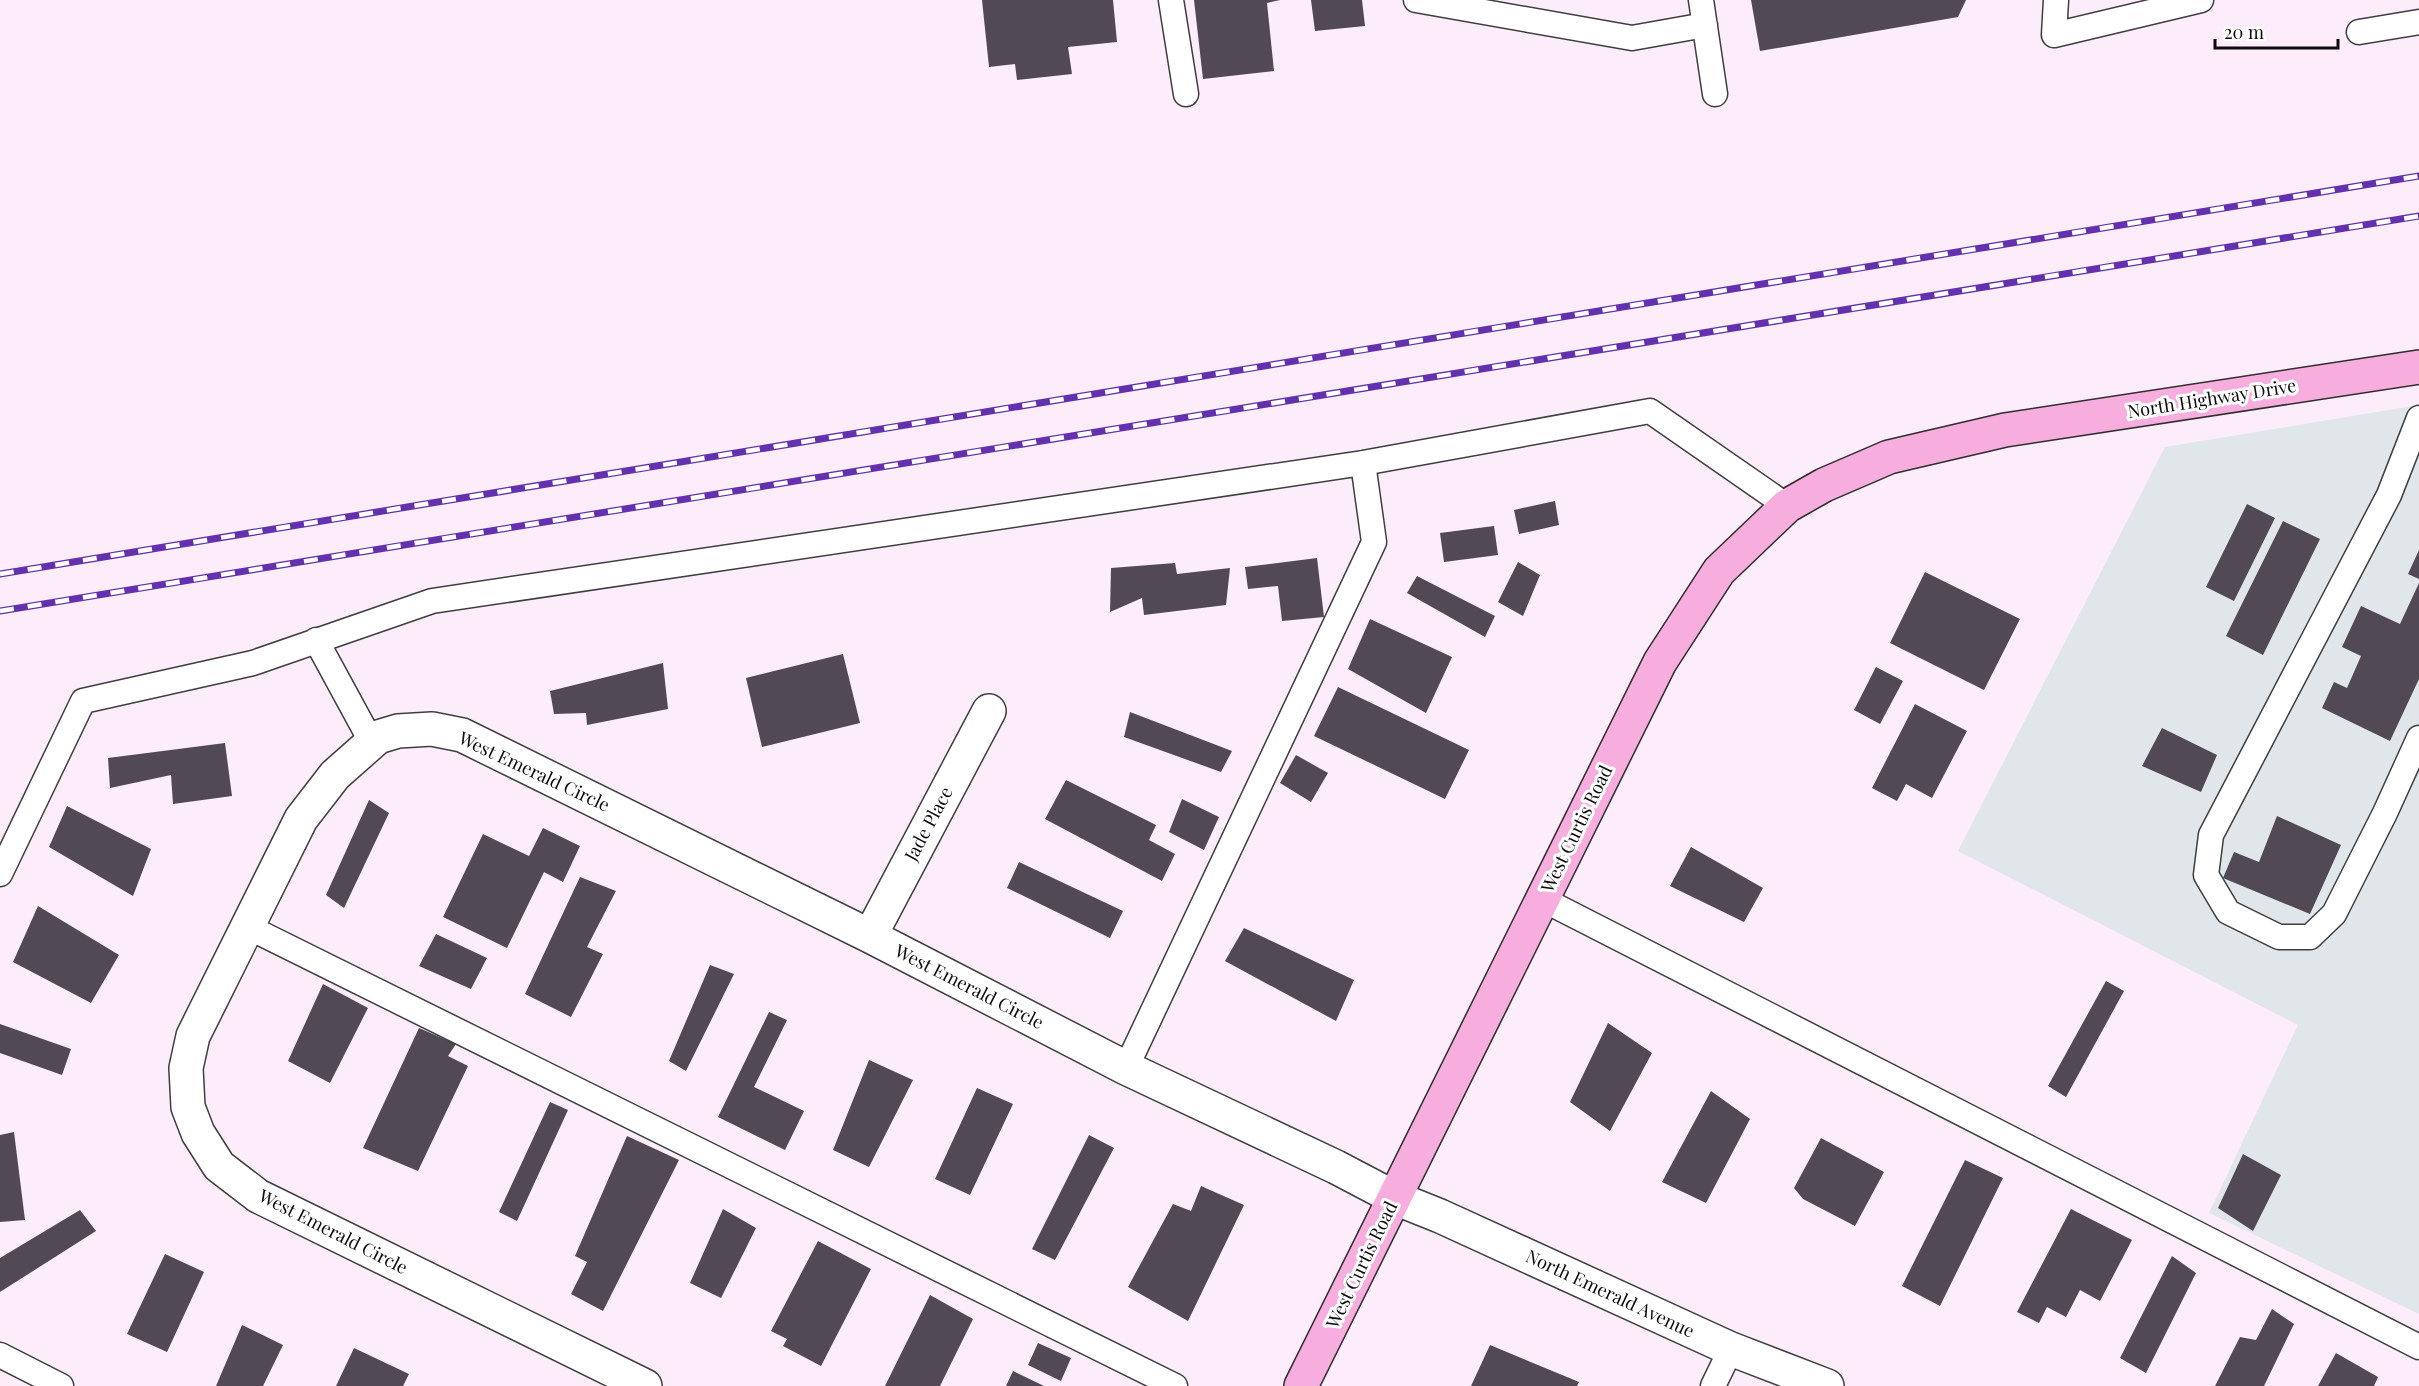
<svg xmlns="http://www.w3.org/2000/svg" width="2419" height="1386" font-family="'Playfair Display',serif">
<rect width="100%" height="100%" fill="#fdecf9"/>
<path fill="#e0e6ea" d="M2419 405V1314L2209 1213 2298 1025 1958 851 2165 447Z"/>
<path fill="#514953" d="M982 0H1113L1117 42 1068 47 1072 74 1017 80 1015 64 989 67Z
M1194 0H1280L1267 3 1274 71 1203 79Z
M1311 0H1362L1365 26 1315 31Z
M1751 0H1966L1958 17 1760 51Z
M1555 501 1559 525 1519 534 1514 510Z
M2247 504 2275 518 2234 601 2206 587Z
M2283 521 2320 539 2263 655 2226 636Z
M1494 526 1498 555 1444 562 1440 533Z
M2419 550V579L2408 574Z
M1317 558 1324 617 1282 621 1278 586 1248 589 1245 567Z
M1518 562 1540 575 1523 616 1498 602Z
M1175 563 1177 574 1230 568 1226 605 1144 615 1142 598 1110 612 1111 568Z
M1925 572 2020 619 1984 690 1890 643Z
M1417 576 1495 616 1485 637 1407 593Z
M2419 583V679L2390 741 2322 708 2334 682 2347 688 2361 656 2342 647 2361 606 2400 624Z
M1370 619 1452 657 1426 713 1348 669Z
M843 654 860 723 762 747 746 678Z
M663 663 668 709 587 725 586 713 554 714 550 691Z
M1876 667 1903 681 1880 724 1854 710Z
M1338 687 1469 750 1445 799 1314 736Z
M1915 704 1967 731 1932 798 1906 784 1897 801 1872 788Z
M1130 712 1232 751 1221 772 1124 737Z
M2162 728 2217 755 2201 792 2142 766Z
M225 743 232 796 173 804 171 775 110 788 108 758Z
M1296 755 1328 773 1311 802 1280 783Z
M1066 780 1156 825 1149 840 1175 854 1162 881 1045 819Z
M1182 799 1219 817 1204 850 1169 832Z
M369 800 389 813 344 908 326 895Z
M67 806 151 849 133 896 49 847Z
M2277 816 2341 845 2310 914 2223 878 2234 852 2259 862Z
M543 828 580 846 563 882 544 872 507 948 443 917 483 834 529 856Z
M1691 847 1763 888 1744 922 1670 886Z
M1019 862 1123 911 1110 938 1007 888Z
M580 877 616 891 587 947 603 954 571 1017 525 994Z
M38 906 119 955 91 1003 13 962Z
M1244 928 1354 980 1336 1021 1225 961Z
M436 934 487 958 471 989 419 966Z
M710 965 734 974 686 1071 669 1061Z
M2106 981 2124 991 2066 1097 2048 1086Z
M323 984 368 1008 330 1083 288 1061Z
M769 1012 787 1020 754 1087 804 1111 785 1150 718 1117Z
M1608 1023 1652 1053 1610 1131 1570 1102Z
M0 1024 71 1049 62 1075 0 1053Z
M419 1028 456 1044 448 1056 468 1066 418 1171 363 1148Z
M869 1060 913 1080 869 1167 833 1150Z
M977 1088 1013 1104 970 1195 935 1179Z
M1711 1091 1750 1119 1706 1203 1662 1182Z
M550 1102 568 1110 517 1221 499 1212Z
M14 1132 25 1220 0 1222V1135Z
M1089 1135 1114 1148 1055 1260 1032 1249Z
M627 1136 679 1160 603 1311 571 1294 587 1262 575 1256Z
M1821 1138 1884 1172 1855 1226 1803 1199 1794 1188Z
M2243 1154 2281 1175 2253 1231 2218 1208Z
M1965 1160 2003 1178 1940 1306 1902 1286Z
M1201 1186 1244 1205 1188 1321 1128 1287 1173 1204 1191 1211Z
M723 1209 756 1228 721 1298 690 1283Z
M2071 1209 2132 1240 2100 1301 2080 1290 2066 1317 2047 1307 2039 1323 2017 1312Z
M80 1210 96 1231 0 1292V1258Z
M818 1241 871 1269 821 1366 783 1346 787 1339 771 1331Z
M165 1254 204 1272 167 1352 127 1334Z
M2172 1256 2196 1273 2146 1373 2120 1358Z
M930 1295 973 1319 940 1386H885Z
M2272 1309 2294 1324 2264 1386H2215L2240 1337 2256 1340Z
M242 1325 283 1345 263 1386H216Z
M1038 1343 1071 1358 1061 1381 1028 1365Z
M1490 1345 1579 1382 1577 1386H1471Z
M354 1348 409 1374 403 1386H336Z
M2336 1353 2378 1377 2374 1386H2318Z
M1013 1371 1044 1386H1006Z"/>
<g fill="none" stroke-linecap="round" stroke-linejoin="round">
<g stroke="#3f3f3f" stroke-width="27">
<path id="lane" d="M1171 0 1186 94
M1416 0 1632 38 1705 25
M1701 0 1715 94
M2056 0 2054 35 2201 0
M2359 32 2419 22
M2419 418 2389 495 2211 835 2206 875 2228 912 2279 937H2310L2334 914 2385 813 2419 738
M316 640 372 743
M0 874 83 701 253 663 432 601 1363 463 1650 411 1787 506
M1542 899 2419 1347
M246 926 1175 1386
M1126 1068 1374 542 1363 463
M0 1355 61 1386
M1713 1386 1731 1349"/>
</g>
<g stroke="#3f3f3f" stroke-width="36">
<path id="street" d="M870 936 989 711
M645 1386 258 1196 219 1166 198 1133 188 1107 186 1068 193 1036 301 819 335 775 378 737 398 731 432 729 462 735 870 936 1126 1068 1336 1167 1395 1198 1440 1216 1731 1349 1827 1386"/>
</g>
<g stroke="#2e2e2e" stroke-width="36">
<path id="secondary" d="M1301 1386 1660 662 1719 571 1787 506 1824 485 1889 457 2005 430 2419 367"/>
</g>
<use href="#lane" stroke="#fff" stroke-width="24"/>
<use href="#street" stroke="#fff" stroke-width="33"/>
<use href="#secondary" stroke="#f7adde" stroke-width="33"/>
<g stroke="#6331ae" stroke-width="7">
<path id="rail" d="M0 574 2419 176
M0 611 2419 216"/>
</g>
<use href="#rail" stroke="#fff" stroke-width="4.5" stroke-dasharray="14" stroke-linecap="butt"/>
</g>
<g text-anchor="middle" stroke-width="6" stroke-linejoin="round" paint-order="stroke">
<g font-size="18" fill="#0c0c0c" stroke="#fff">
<text transform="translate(2212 399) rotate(-9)" y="6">North Highway Drive</text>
<text transform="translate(534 772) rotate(25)" y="6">West Emerald Circle</text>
<text transform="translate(929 824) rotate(-62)" y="6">Jade Place</text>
<text transform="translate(1577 829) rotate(-64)" y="6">West Curtis Road</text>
<text transform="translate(969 987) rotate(27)" y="6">West Emerald Circle</text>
<text transform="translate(333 1232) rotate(27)" y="6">West Emerald Circle</text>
<text transform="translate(1362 1265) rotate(-64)" y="6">West Curtis Road</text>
<text transform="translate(1610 1294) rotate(25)" y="6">North Emerald Avenue</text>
</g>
</g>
<path d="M2215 39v9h123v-9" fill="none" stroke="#0c0c0c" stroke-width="3"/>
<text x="2224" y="39" font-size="18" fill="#0c0c0c" stroke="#ffffff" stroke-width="4.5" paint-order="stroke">20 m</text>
</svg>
